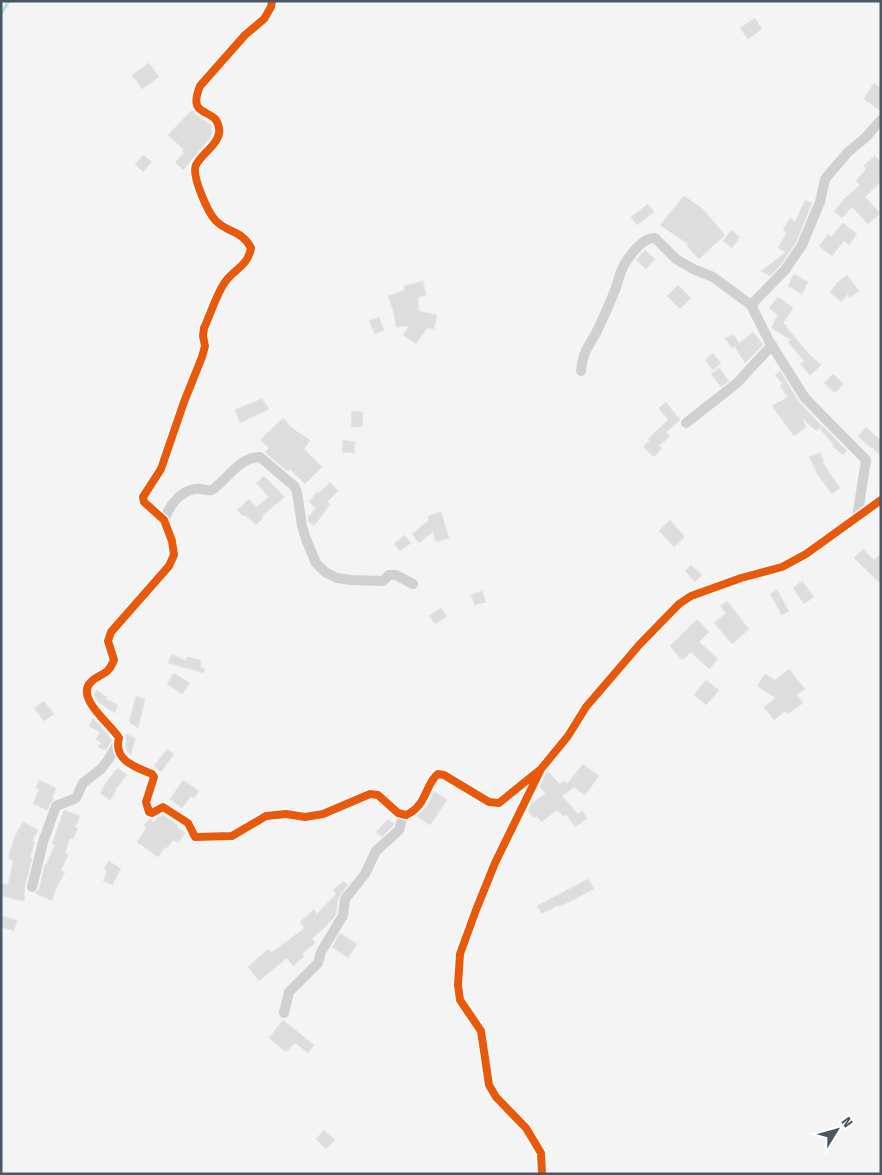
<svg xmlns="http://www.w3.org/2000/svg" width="882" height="1175" font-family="'Fira Sans Condensed',sans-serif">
<rect width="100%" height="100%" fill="#f4f4f4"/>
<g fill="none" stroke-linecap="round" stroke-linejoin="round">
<path stroke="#aee2f0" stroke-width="3" d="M1 14 9 1"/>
</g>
<path fill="#ddddde" stroke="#e5e6e7" d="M755 18 762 29 748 39 740 28Z
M149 63 159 77 142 89 132 75Z
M874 83 881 88V111L864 99Z
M192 110 195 114 211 125 212 132 209 139 183 170 175 162 184 153 182 152 184 150 168 135Z
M143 155 152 162 143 172 135 164Z
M875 156 881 162V181L865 197 880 213 868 224 852 207 842 218 834 211 844 199 860 185 856 181 866 169 863 166Z
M684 196 703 209 725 235 699 259 687 246 688 244 660 225Z
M805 200 812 203 796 242 780 266 770 276 761 271 786 252 778 248 787 232 783 230 790 218 795 222Z
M648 204 654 212 637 225 631 217Z
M843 223 857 234 849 245 844 241 832 256 819 246 828 234 831 237Z
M731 230 740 237 732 248 723 241Z
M645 250 655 259 646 269 636 260Z
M794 274 808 282 802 294 788 286Z
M847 275 859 291 849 298 848 294 841 302 830 292 838 282Z
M423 281 426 295 418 297 419 311 437 315 434 329 427 328 416 344 403 335 409 326 396 327 393 310 388 296 405 290 404 286Z
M678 285 691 298 680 309 667 296Z
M777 298H780L793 308 783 323 787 326 786 327 810 355 821 365 810 375 800 364 804 361 788 342 791 340 771 328 778 315 769 308Z
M379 317 384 330 375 334 369 321Z
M753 332 763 345 745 363 735 347 737 345 732 348 725 338 734 335 739 343Z
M713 353 721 363 713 370 705 360Z
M719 368 729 381 721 387 711 374Z
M780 371 799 402 822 426 816 431 802 418 806 427 794 436 772 406 788 397 780 386 783 384 775 375Z
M833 374 844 384 835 393 824 383Z
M262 398 269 409 240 423 235 410 251 403V404Z
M666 402 680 420 666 432 670 436 659 446 662 448 654 457 643 447 650 440 648 439 668 420 659 408Z
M352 411 363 412 362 427H351Z
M283 418 293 429 310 440 304 449 322 467 305 484 290 469 287 471 265 452 269 448 260 440Z
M823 426 847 451 843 455 832 446 834 445 820 429Z
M866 427 881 441V456L872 447 871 448 858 436Z
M343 440 355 442 354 453 342 452Z
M820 452 824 462H822L840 488 832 494 818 475 809 457Z
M264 476 285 497 262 516 263 518 256 525 245 515 243 516 237 510 249 499 256 507 269 497 256 483Z
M330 482 338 491 327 502 330 504 314 526 308 521V517L316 508 309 502 317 492 319 493Z
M441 512 449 538 436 542 433 532 419 543 412 534 429 520 428 516Z
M670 520 685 537 674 547 659 531Z
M404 535 411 543 400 551 394 544Z
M863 549 874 560 881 554V584L854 558Z
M691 565 702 575 695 582 685 571Z
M802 581 814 597 804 604 793 588Z
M777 590 789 611 782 615 770 594Z
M482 591 486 602 475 605 471 595Z
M727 601 749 629 732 644 714 623 726 613 720 606Z
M441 608 447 616 435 624 429 616Z
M697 619 709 632 699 642 718 659 709 669 691 652 682 660 670 646Z
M172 654 186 661 187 657 201 660 200 667 205 669 204 673 168 663Z
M789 669 805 689 797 695 803 703 788 714 785 711 774 720 764 707 776 698 757 686 765 674 775 680Z
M174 673 190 683 182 694 167 684Z
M706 680 719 690 706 705 694 695Z
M96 690 107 697 106 699 118 705 115 713 98 702 94 695Z
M136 696 145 699 138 728 129 722Z
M44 701 54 714 44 721 34 708Z
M93 718 112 740 106 750 98 747 101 743 96 739 100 732 89 726Z
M126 734 135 738 131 756 126 749Z
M167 749 174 754 161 772 154 766Z
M583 764 599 776 585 795 574 787 562 796 578 814 582 811 587 818 575 827 566 814 563 816 557 810 541 822 537 816 534 818 528 811 532 803 546 794 540 787 546 773 548 772 560 784 565 781 567 784Z
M118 768 127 775 115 790 116 791 110 800 100 793 107 781Z
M39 780 56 788 52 798 54 799 51 802 47 810 33 804 39 789 36 788Z
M183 780 199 791 194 798 191 796 182 808 170 799Z
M434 791 447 800 430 825 417 816 428 805Z
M64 810 80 816 75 827 78 828 73 839 70 838 65 853 68 855 61 870 65 872 57 886 52 901 35 893 39 889 45 864 46 865 55 845 52 844Z
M163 815 178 825 177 827 185 833 178 843 173 840 167 848 165 847 158 857 137 842 146 828 144 826 149 819 154 822 157 818Z
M388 819 394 824 393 826 382 837 376 832Z
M23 822 38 830 32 841 35 842 30 858 32 859 25 885 24 901 1 896V883L8 885 13 861 8 858 15 836Z
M109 861 121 869 112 885 103 881 107 871 104 869Z
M588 879 594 889 559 907 558 905 542 914 537 906Z
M344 881 348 885 338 898 336 914 332 920 312 939 315 943 302 954 304 957 293 966 287 958 259 981 248 967 268 949 271 953 305 928 300 922 314 909 317 914 336 894 333 890Z
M1 916 17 920 14 931 1 927Z
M340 933 357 944 348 958 332 947Z
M283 1020 314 1045 308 1053 295 1043 286 1052 269 1038Z
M324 1130 335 1140 326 1149 316 1139Z"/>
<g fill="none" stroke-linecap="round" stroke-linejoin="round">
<path stroke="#ced0d2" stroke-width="10" d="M272 1 271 7 264 19 245 35 200 86C186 120 216 106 219 128 222 142 202 153 196 165 191 175 208 213 216 221 228 233 243 231 251 248 248 266 234 269 225 282 216 295 211 313 204 328L203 336 205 346 202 357 184 402 161 469 143 497 144 502 164 520 172 541 174 555 169 566 111 632 108 641 114 660C107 678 99 672 90 683 76 699 112 725 119 738 113 760 135 767 152 774L154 777 146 802 149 812 152 813 163 807 188 823 195 837 232 836 266 816 286 814 305 817 323 814 370 794 378 795 398 813 406 815C427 806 425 784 438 774L444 775 489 802 499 803 541 769
M751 305 769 341 805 398 866 460 857 518
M581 371C582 352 590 345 598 329 604 316 610 303 615 290 618 282 620 272 624 265 630 255 643 237 655 238L676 259 693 269 713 277 751 305 785 270 802 245 820 202 825 179 848 152 865 138 881 120
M686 423 737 383 772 345
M164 520C169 506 180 491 195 489 201 488 206 491 212 490 228 479 239 457 260 457L294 486 297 492 302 526 306 539 316 563 325 572 337 578 351 580 383 581 389 575H396L413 584
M32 887 43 842 56 806 76 798 83 783 101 769 108 760 117 745
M284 1013 289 992 318 963 321 952 339 922 343 916 345 899 365 874 376 851 399 830 403 816
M542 1174 541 1153 526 1128 496 1097 489 1085 481 1031 460 1000 458 985 460 954 476 910 495 863 541 769 568 736 586 707 640 644 679 604 691 596 741 578 782 567 806 554 881 500"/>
<g stroke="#fff" stroke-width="11">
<path id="cycleway" d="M272 1 271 7 264 19 245 35 200 86C186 120 216 106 219 128 222 142 202 153 196 165 191 175 208 213 216 221 228 233 243 231 251 248 248 266 234 269 225 282 216 295 211 313 204 328L203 336 205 346 202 357 184 402 161 469 143 497 144 502 164 520 172 541 174 555 169 566 111 632 108 641 114 660C107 678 99 672 90 683 76 699 112 725 119 738 113 760 135 767 152 774L154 777 146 802 149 812 152 813 163 807 188 823 195 837 232 836 266 816 286 814 305 817 323 814 370 794 378 795 398 813 406 815C427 806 425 784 438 774L444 775 489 802 499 803 541 769
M542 1174 541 1153 526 1128 496 1097 489 1085 481 1031 460 1000 458 985 460 954 476 910 495 863 541 769 568 736 586 707 640 644 679 604 691 596 741 578 782 567 806 554 881 500"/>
</g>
<use href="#cycleway" stroke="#e8590c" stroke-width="8"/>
</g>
<rect width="882" height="1175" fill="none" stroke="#4a5661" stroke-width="5"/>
<g transform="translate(837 1130) rotate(53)" stroke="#ffffff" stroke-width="4" paint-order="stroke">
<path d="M0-4L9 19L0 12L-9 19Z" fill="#4a5661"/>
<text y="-8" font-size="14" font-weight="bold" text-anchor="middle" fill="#4a5661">N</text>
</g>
</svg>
